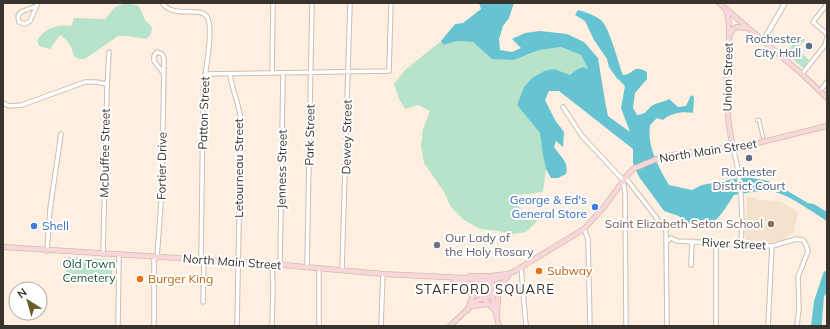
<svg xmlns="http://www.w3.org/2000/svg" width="830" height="329" font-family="Mulish,sans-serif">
<rect width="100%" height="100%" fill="#ffefe0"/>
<path fill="#f6e1cd" d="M746 197 757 198 758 200 781 201 798 212 794 232 783 240 770 242 745 240 747 205Z"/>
<path fill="#b6e3c9" d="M126 3 139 6 145 20 152 27 151 34 146 39 128 36H118L85 59C71 60 75 54 70 45 68 41 64 38 60 35L50 49 39 46 37 41C44 29 56 24 69 26L72 25 74 18 105 19 115 7Z
M800 36 805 40 797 49 809 60 803 68 786 53Z
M441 41 443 45 457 41 473 42 493 59 528 55 540 50 561 47 581 55 588 70H576L570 75 531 79 524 87 517 105 540 133 546 169 543 191C532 196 520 192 510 197L521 209 537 221 526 232 514 234 498 231 480 229 464 220 451 207 444 192 424 163 421 146 423 129 430 111 418 105 405 109 399 99 394 84 405 70Z
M67 257 113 260 111 284 66 282Z"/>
<path fill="#66c3d2" d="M479 3H514L509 18 503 26 499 39 500 50 512 52 521 48 512 39 525 33 540 31 567 34 584 42 598 58 605 101 608 116 630 132 621 108 625 86 616 77 609 67 607 59 594 40 585 21 575 15 578 10C586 12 594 15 601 20 610 28 618 63 623 75 634 75 632 63 647 72V79L635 93 633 108 637 115C647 114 646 110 653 105 659 102 664 102 669 99L678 107 686 106 691 95 694 97 693 113C684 111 670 113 663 120L657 118 650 125C647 147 658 166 669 185L692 190 702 185 745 177 764 180 774 183 808 203 814 204 827 212V221C812 212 791 196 775 192 761 189 747 193 734 195 727 205 714 230 698 228 697 228 693 225 692 225 687 222 682 221 679 216L664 211 645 185 639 177 633 163V149L559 91H549L545 100 555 120 564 132 563 147 556 141 554 147C561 158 569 161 566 174L558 178H551L546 169 543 155 540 133 517 105 524 87 531 79 544 71 554 69 570 75 576 70 583 67 588 69 581 55 561 47 540 50 513 60 492 59 473 42 457 41 443 45 441 41 455 24 463 23 481 9Z
M824 271 827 272V293L824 296 822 321V326H811L814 301Z"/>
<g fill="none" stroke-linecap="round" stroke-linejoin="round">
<g stroke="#cdbeb0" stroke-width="4.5">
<path id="pedestrian" d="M757 120H759L763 137"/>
</g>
<g stroke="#cdbeb0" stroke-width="5.5">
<path id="minor" d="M162 3C171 14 182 11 196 12 201 12 206 13 208 19 213 32 206 68 204 83 203 90 203 97 203 105L201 260
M827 4 813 22 827 34
M36 6 21 12 18 16 19 22 25 24 30 21 38 3
M272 73 273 3
M205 74 389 71 391 3
M230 74C232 91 240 105 241 122L237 326
M802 74 825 45 827 38
M820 91 827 82
M3 103 9 106 22 105 85 82H96L107 84
M563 107 582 136 623 180 625 193 626 326
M733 147C741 177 743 214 741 244
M625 177 666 230 667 326
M584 229 588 239 590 326
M666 242 671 238 677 241 772 246 796 239 803 240 806 245 808 251 798 277 799 308 797 326
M47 251 50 209 61 134
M103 254 107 89 109 52
M157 258 162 189 164 58 162 54 157 52 154 56V61L164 74
M272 264 273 287 272 326
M280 265 283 73
M691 265 692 241
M307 267 312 3
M521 267 526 326
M319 269V326
M342 270 350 3
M203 302 204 260
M381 325 383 274
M118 326 119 255
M154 326V258
M716 326V243
M768 326 772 246"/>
</g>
<g stroke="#cdbeb0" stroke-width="6">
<path id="tertiary" d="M763 41 785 3"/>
</g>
<g stroke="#cdbeb0" stroke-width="6">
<path id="secondary" d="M719 3 802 74 827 98
M726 10C732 25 728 55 727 71 726 97 727 122 733 147
M729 36 733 29 737 27 746 28
M3 247 272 264 383 274 466 278 483 281 494 280 515 271 584 229 604 207 629 173 635 168 664 156 754 144 827 126
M470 276H490L509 274
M452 278 469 291 473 296
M460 278 463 281 472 286 497 313
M490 281 494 286 493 300 499 326
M472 306 489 304
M468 310C470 302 476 284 483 281
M497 311 499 287
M450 326 476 301 494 294 509 275"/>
</g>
<use href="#pedestrian" stroke="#fff" stroke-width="2.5"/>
<use href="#minor" stroke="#fff" stroke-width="3.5"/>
<use href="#tertiary" stroke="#fff" stroke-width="4"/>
<use href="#secondary" stroke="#f8d6d9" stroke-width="4.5"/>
</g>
<g fill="#5c6f8a" stroke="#fff" stroke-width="1.5">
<circle cx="809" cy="46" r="4"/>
<circle cx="749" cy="158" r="4"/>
</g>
<g fill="#3f7fe0" stroke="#fff" stroke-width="1.5">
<circle cx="595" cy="207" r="4"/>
<circle cx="34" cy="226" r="4"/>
</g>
<circle fill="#8d6e63" stroke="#fff" stroke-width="1.5" cx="771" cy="224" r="4"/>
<circle fill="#6b7280" stroke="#fff" stroke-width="1.5" cx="437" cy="245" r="4"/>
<g fill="#e8710a" stroke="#fff" stroke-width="1.5">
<circle cx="539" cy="271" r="4"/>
<circle cx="140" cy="279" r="4"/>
</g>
<g text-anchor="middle" stroke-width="4" stroke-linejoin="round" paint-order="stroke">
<g font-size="12" fill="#4e5e75" stroke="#fff" text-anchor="end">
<text x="801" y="43">Rochester<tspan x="801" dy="14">City Hall</tspan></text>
<text x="749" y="176" text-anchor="middle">Rochester<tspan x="749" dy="14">District Court</tspan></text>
</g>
<g font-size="12" fill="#39332d" stroke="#fff">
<text transform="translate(728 77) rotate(-89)" y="4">Union Street</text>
<text transform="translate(204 113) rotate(-88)" y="4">Patton Street</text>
<text transform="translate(310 135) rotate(-89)" y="4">Park Street</text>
<text transform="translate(347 137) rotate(-89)" y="4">Dewey Street</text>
<text transform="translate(708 151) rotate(-9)" y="4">North Main Street</text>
<text transform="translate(105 153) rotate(-89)" y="4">McDuffee Street</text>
<text transform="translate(162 166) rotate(-89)" y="4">Fortier Drive</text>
<text transform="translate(239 168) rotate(-90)" y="4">Letourneau Street</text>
<text transform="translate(282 169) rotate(-89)" y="4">Jenness Street</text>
<text transform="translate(734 244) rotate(3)" y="4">River Street</text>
<text transform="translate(232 262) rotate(4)" y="4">North Main Street</text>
</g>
<g font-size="12" fill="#366cbe" stroke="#fff" text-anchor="end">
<text x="587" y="204">George &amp; Ed's<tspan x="587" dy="14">General Store</tspan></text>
<text x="42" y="230" text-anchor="start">Shell</text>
</g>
<g font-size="12" fill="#785e54" stroke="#fff" text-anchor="end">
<text x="763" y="228">Saint Elizabeth Seton School</text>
</g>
<g font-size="12" fill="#5b616d" stroke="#fff" text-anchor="start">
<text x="445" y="242">Our Lady of<tspan x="445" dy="14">the Holy Rosary</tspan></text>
</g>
<g font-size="12" fill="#22573d" stroke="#fff">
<text x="89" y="268">Old Town<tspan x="89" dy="14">Cemetery</tspan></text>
</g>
<g font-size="12" fill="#c56008" stroke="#fff" text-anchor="start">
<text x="547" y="275">Subway</text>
<text x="148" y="283">Burger King</text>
</g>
<g font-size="13" letter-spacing="1" fill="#39332d" stroke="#fff">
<text x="485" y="294">STAFFORD SQUARE</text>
</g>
</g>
<rect width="830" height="329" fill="none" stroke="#39332d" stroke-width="8"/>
<g transform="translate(28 301) rotate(323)"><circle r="19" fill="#ffffff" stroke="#b0adab"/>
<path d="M0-3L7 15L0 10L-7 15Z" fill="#675e2b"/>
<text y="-6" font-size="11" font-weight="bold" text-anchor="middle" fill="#39332d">N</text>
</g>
</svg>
